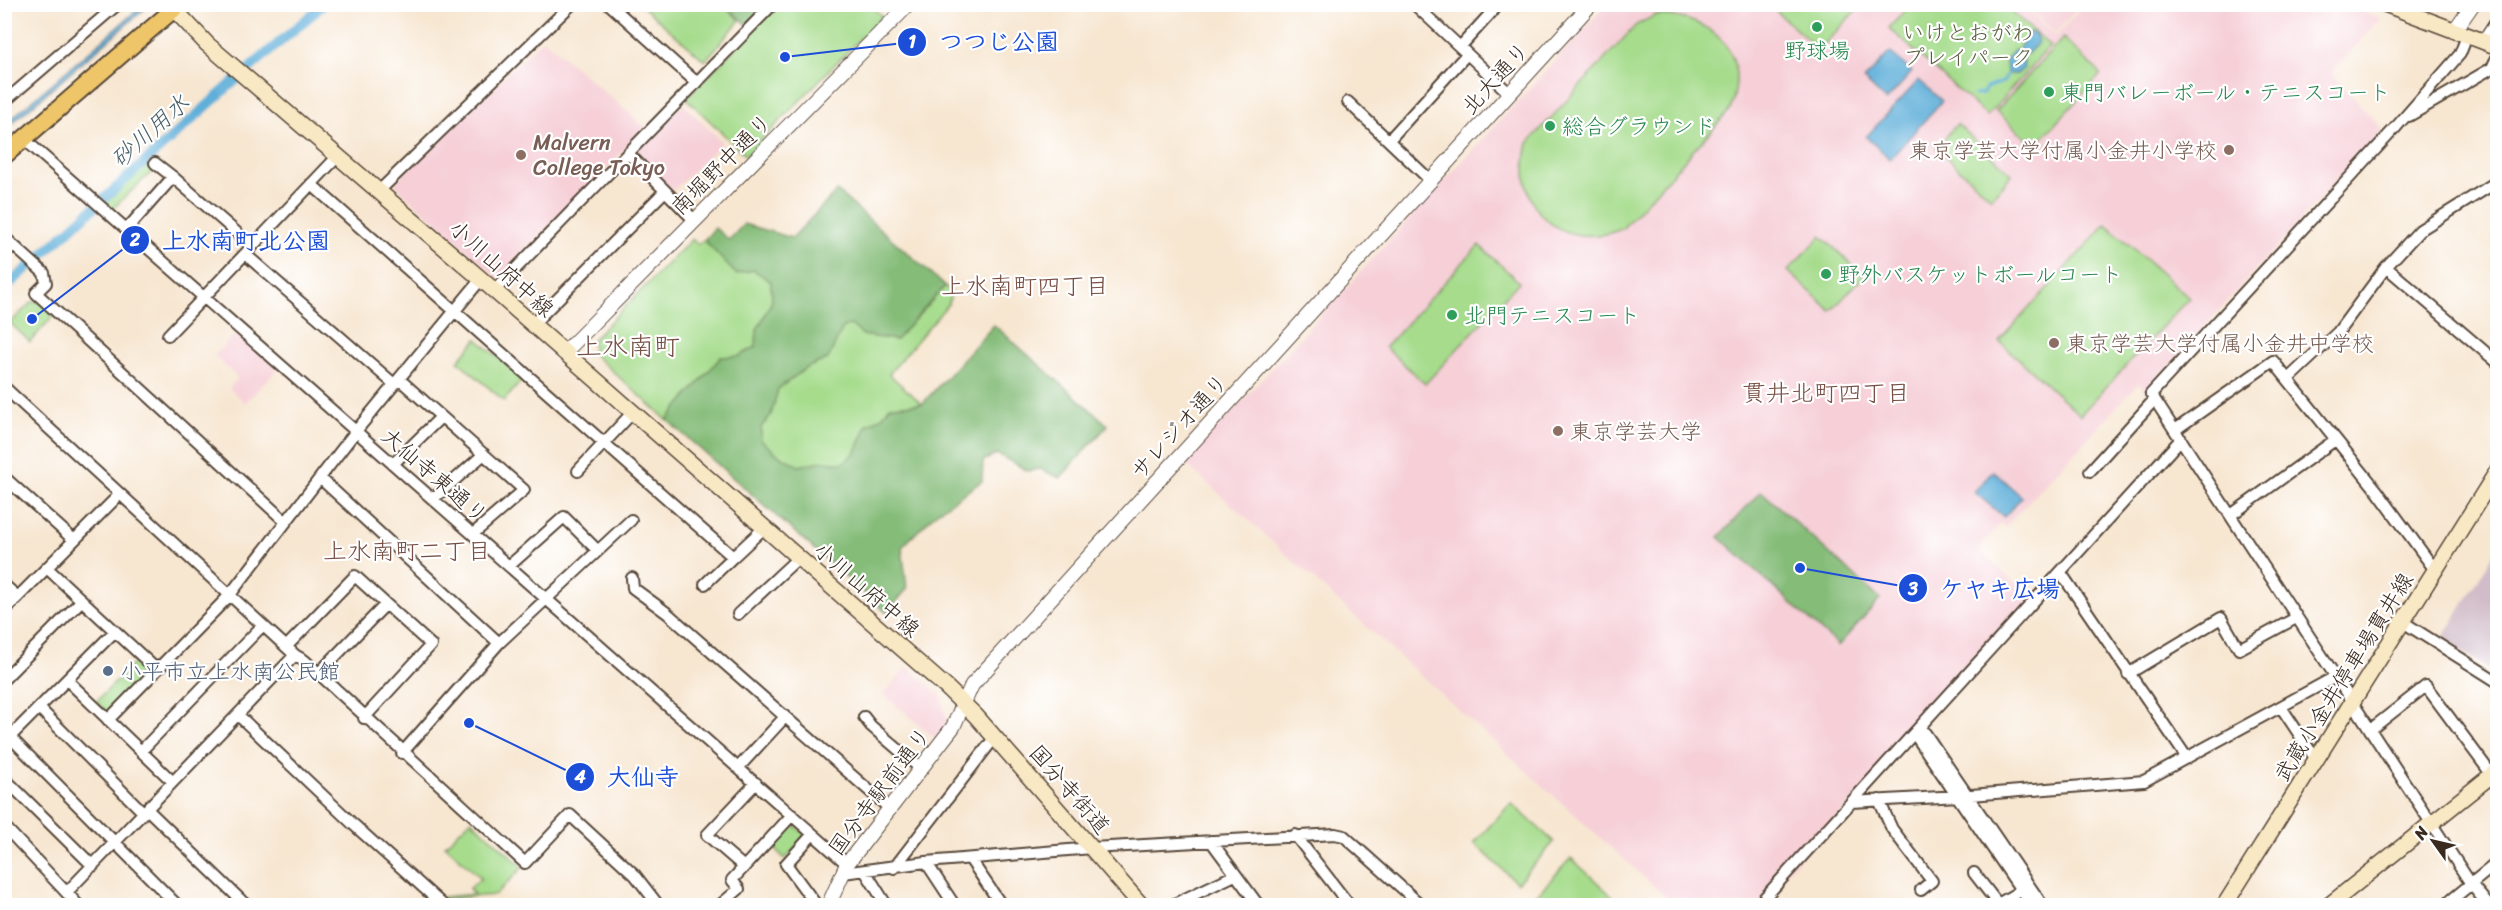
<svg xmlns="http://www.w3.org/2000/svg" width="2502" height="910" font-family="Sriracha,'Klee One',sans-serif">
<rect width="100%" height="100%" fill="#fff"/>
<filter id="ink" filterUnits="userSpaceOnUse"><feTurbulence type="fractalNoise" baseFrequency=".0167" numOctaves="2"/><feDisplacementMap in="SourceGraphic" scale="12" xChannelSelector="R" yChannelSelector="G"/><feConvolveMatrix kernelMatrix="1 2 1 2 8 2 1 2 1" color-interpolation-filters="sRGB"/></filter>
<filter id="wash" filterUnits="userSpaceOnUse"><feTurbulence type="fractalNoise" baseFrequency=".008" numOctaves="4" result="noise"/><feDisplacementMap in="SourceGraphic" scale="24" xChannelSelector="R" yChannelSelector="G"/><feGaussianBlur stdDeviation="1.35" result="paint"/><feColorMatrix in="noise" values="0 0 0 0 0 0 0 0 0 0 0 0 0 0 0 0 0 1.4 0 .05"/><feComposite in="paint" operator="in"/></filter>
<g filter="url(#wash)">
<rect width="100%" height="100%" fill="#f7e6d0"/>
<path fill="#f6cfd7" d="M1606 5H2022L2056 36 2084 5H2344L2381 19 2331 73 2383 130 2146 391 2139 383 2005 527 2001 523 1978 549 2035 601 1757 905H1675L1185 463Z
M2025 5H2081L2055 33Z
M543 39 646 128 497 278 396 186 395 182Z
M683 104 722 142 673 191 637 156 638 149Z
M238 332 279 368 245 403 229 388 238 378 214 356Z
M908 667 941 696 947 722 936 739 883 694Z"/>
<path fill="#d1bdc9" d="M2497 548 2498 675H2497L2443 639Z"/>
<path fill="#a6dc8c" stroke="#708355" stroke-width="1.5" d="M641 5H722L740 20 705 61Z
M778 5H870L882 16 746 156 686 98Z
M1769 5H1861L1819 50Z
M1910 5H2004L2050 46 1987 116 1889 28Z
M1656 15C1713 17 1751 51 1730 110L1622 229C1559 253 1512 207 1528 143L1636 25Z
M2063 38 2101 74 2035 146 1996 111Z
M1957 124 2012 174 1991 198 1936 148Z
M149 163 155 169 110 211 103 205Z
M2106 224 2189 298 2080 415 1999 341Z
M1821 236 1864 276 1831 311 1788 271Z
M692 239 697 244 704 240 736 274 754 270 771 282 772 301 757 330 756 347 739 356 721 357 667 420 593 354 592 340Z
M1479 245 1519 282 1425 384 1385 347Z
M945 286 951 291 949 303 889 374 922 404 890 406 882 417 867 425 856 452 843 463 822 461 799 466 777 454 761 440V427L771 415 778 389 806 368 828 359 843 327 851 325 863 335 896 340Z
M38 301 54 315 30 342 10 323 32 302Z
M477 339 523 379 504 401 458 361Z
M137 660 146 669 147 674 110 712 105 711 96 702Z
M1511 803 1554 842 1517 883 1474 843Z
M471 820 523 867 495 895 444 899 442 897 474 894 469 889 481 878 445 845Z
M789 825 795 826 805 834 804 839 785 859 770 844Z
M1571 858 1613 897 1604 905H1538L1532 900Z"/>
<path fill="#84bc78" stroke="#60734b" stroke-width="1.5" d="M766 4 748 25 724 5Z
M837 191 945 286 896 340 863 335 851 325 843 327 828 359 806 368 778 389 771 415 761 427V440L777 454 799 466 822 461 843 463 856 452 867 425 882 417 890 406 922 404 994 325 1108 425 1060 478 1040 469 1028 471 997 454 983 461 982 481 937 512 902 547 907 589 887 613 667 420 721 357 739 356 756 347 757 330 772 301 771 282 754 270 736 274 704 240 715 228 729 240 744 224 792 238Z
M1761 491 1880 599 1838 646 1719 537Z"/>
<path fill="#5fafd9" stroke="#4d6c7c" stroke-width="1.5" d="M143 5H149L5 129V124Z
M2030 32 2036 35 2038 43 2027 54 2022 53 2024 68 2017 74H2007L2006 60 2014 50 2018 51 2026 35Z
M1890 52 1912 72 1886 101 1864 80Z
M1919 80 1942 101 1890 159 1866 137Z
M1993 471 2022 497 2004 517 1974 492Z"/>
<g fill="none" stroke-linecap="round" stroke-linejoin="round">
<path stroke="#5fafd9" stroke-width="3" d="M1974 95 1982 94 1986 88 2003 82 2007 74"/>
<path stroke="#5fafd9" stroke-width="10" d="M4 289 229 86 324 4"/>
</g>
</g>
<g filter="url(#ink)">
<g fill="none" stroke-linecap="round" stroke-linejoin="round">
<g stroke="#574639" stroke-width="14">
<path id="minor" d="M609 4 697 83
M1414 4 1509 93
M2467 36 2460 54 2397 126 2151 394 2471 884 2489 906
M2483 41 2498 18
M1460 47 1499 4
M4 102 118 4
M1348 102 1431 181
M2409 116 2492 68 2498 55
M24 139 847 864
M1389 140 1467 54
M628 153 695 221
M155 163 173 177
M311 184 733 557 764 528
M379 191 572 4
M127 229 173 177 252 246
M4 237 44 273 46 283 36 293 286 522
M245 254 394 384
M2386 267 2498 363
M494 291 773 4
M532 325 665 191
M168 335 339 155
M399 379 524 490 473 534
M2288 379 2338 332 2386 267 2420 230 2498 181
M4 387 295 655 304 660 525 863 570 815 635 875 659 906
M2175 430 2273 361 2378 492 2435 570
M393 464 441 417
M578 471 632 413
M2090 471 2154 400
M4 477 74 540
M320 478 499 643
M433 499 484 454
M2231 515 2335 440
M509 566 564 517 597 550
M47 568 157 670
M2061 573 2187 758
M632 578 633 588 667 613 889 808
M705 584 733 557
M4 585 18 597
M4 611 120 494
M738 614 798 558
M2403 622 2498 682
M286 647 355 576 431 645 364 718
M318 674 386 604
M2128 674 2221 618 2239 649 2296 618
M4 679 82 600
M67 680 173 782
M2281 707 2317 761
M39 708 144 813
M238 715 354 825 444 906
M864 717 871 726 921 769
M108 720 229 596 356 431 481 279
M1917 730 1925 733 2043 906
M1917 730 1918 739 2032 906
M2370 730 2426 686 2492 775
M4 731 178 906
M4 743 115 631
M141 751 262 626
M402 753 499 643 631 520
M738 768 784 718
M4 778 93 866
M1879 800 1892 829 1932 881 1921 890
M1851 802 1959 796 2144 781 2335 677
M147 809 247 906
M4 826 79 906
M813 834 786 864 817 906
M1295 835 1350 906
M1211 841 1259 906
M970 859 1002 906
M926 862 955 906
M744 867 707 835 756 783
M894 868 995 737
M865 871 887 906
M843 873 926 862 1092 848 1335 834 1344 836 1422 906
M1974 873 1998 904 2027 887
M68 891 295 655
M719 906 739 889 732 880 792 815
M1170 906 1235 875
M1757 906 2181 439
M2444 906 2498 862"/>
</g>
<g stroke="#574639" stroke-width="16">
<path id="tertiary" d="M2454 31 2473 4
M564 353 909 4
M828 906 847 864 953 727 972 685 1591 4"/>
</g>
<g stroke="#574639" stroke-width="18">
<path id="secondary" d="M2385 4 2498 47
M174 9 207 44 481 279 947 688 976 716 1142 906
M2224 906 2498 470
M2328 906 2498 770"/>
</g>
<g stroke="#574639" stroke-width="20">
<path id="primary" d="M4 156 174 9 170 4"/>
</g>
<use href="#minor" stroke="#fff" stroke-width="10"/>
<use href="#tertiary" stroke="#fff" stroke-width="14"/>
<use href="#secondary" stroke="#f8e8c3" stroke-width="15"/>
<use href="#primary" stroke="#eec569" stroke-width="16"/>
</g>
</g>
<g fill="#2e9e5b" stroke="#fff" stroke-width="2">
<circle cx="1817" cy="27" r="6"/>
<circle cx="2049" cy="92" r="6"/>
<circle cx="1550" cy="126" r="6"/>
<circle cx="1826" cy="274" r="6"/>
<circle cx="1452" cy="315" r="6"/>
</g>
<g fill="#8d6e63" stroke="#fff" stroke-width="2">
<circle cx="2229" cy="150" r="6"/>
<circle cx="521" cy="155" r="6"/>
<circle cx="2054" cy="343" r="6"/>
<circle cx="1558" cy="431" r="6"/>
</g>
<circle fill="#5c6f8a" stroke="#fff" stroke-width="2" cx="108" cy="671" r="6"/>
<g text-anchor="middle" stroke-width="4.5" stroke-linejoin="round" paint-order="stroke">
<g font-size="22" fill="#5b5f3f" stroke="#fff">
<text x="1968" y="40">いけとおがわ<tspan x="1968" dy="25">プレイパーク</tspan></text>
</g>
<g font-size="22" fill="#27864d" stroke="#fff" text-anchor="start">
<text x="1817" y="58" text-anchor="middle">野球場</text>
<text x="2061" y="100">東門バレーボール・テニスコート</text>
<text x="1562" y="134">総合グラウンド</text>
<text x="1838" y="282">野外バスケットボールコート</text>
<text x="1464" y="323">北門テニスコート</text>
</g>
<g font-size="22" fill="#3b2a1e" stroke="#fff">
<text transform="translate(1495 78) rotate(-48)" y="8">北大通り</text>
<text transform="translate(721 164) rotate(-45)" y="8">南堀野中通り</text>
<text transform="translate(502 268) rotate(42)" y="8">小川山府中線</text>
<text transform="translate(1179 426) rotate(-48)" y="8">サレジオ通り</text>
<text transform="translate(435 475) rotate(41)" y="8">大仙寺東通り</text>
<text transform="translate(867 589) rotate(41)" y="8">小川山府中線</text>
<text transform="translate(2343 677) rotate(-58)" y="8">武蔵小金井停車場貫井線</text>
<text transform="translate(1070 789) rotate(49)" y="8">国分寺街道</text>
<text transform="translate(879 791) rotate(-53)" y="8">国分寺駅前通り</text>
</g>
<g font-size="22" fill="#785e54" stroke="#fff" text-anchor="start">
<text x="533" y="150">Malvern<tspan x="533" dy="25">College Tokyo</tspan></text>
<text x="2217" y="158" text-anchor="end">東京学芸大学付属小金井小学校</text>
<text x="2066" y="351">東京学芸大学付属小金井中学校</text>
<text x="1570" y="439">東京学芸大学</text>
</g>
<g font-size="22" fill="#4e5e75" stroke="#fff" text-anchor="start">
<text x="120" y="679">小平市立上水南公民館</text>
</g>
<g font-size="24" font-style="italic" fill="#495f69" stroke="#fff">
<text transform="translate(150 131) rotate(-42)" y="8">砂川用水</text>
</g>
<g font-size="24" fill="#764e43" stroke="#fff">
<text x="1025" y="294">上水南町四丁目</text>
<text x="1826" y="401">貫井北町四丁目</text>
<text x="407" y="559">上水南町二丁目</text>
</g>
<g font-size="26" fill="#764e43" stroke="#fff">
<text x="628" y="355">上水南町</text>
</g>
</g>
<path fill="none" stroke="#1d4ed8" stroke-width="2" d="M785 57L912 42M32 319L135 240M1800 568L1913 588M469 723L580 777"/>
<g fill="#1d4ed8" stroke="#fff" stroke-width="2">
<circle cx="785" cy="57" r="6"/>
<circle cx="32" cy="319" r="6"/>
<circle cx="1800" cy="568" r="6"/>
<circle cx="469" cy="723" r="6"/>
<circle cx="912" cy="42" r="15"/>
<circle cx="135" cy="240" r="15"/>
<circle cx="1913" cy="588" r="15"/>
<circle cx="580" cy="777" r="15"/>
</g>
<g font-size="18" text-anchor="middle" font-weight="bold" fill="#fff">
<text x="912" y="48">1</text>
<text x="135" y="246">2</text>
<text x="1913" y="595">3</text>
<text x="580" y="783">4</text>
</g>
<g font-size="24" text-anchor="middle" font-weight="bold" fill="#1d4ed8" stroke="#fff" stroke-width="4.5" stroke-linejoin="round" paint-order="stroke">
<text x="999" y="50">つつじ公園</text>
<text x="246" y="249">上水南町北公園</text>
<text x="2000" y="597">ケヤキ広場</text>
<text x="643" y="785">大仙寺</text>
</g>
<rect width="2502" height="910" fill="none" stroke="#fff" stroke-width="24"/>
<g transform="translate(2433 841) rotate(304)" stroke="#ffffff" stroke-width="4.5" paint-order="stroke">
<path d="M0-4.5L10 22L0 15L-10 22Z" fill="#3b2a1e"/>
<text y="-9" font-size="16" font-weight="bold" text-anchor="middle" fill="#3b2a1e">N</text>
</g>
</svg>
